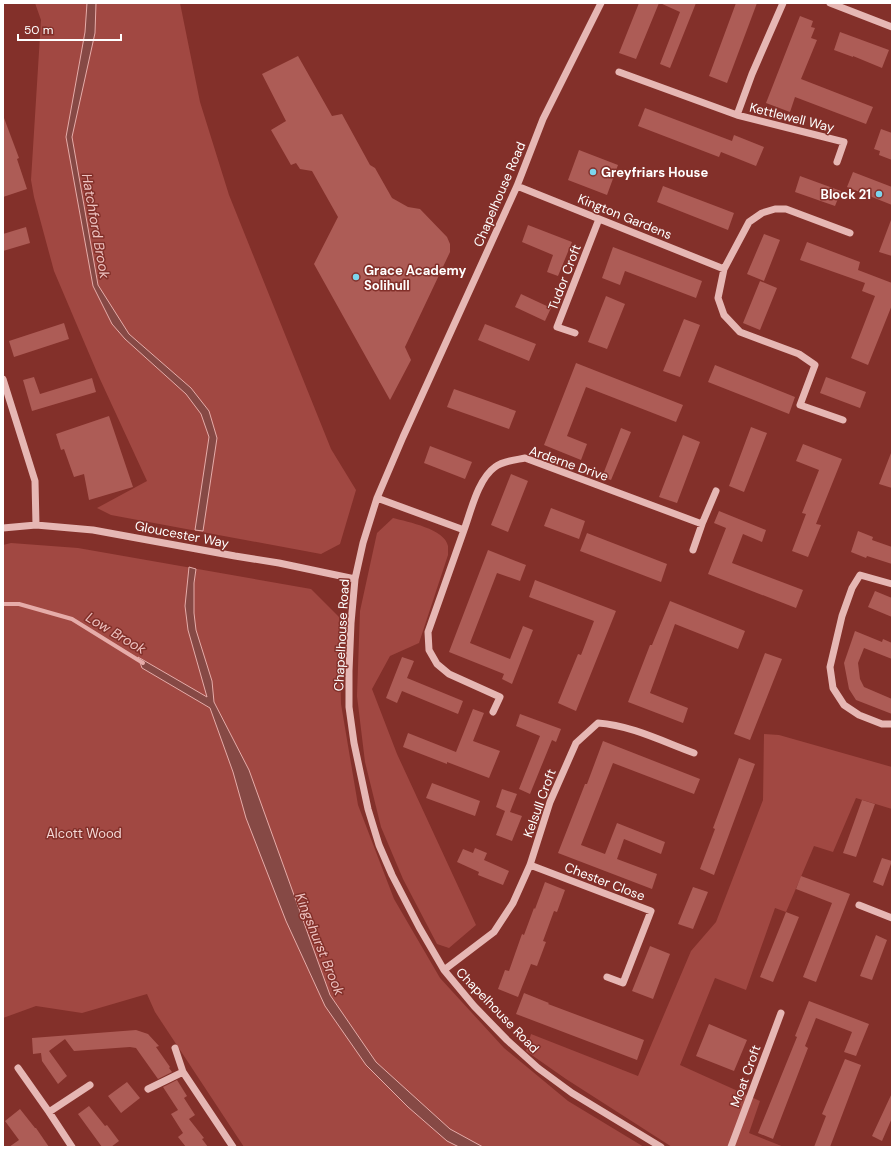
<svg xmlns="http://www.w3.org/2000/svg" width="895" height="1150" font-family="'DM Sans',sans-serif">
<rect width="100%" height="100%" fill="#83302a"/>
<path fill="#a14842" d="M35 3H180L200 102 229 195 331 449 356 490 340 544 321 554 111 515 97 508 147 481 99 377 54 271 34 197 31 180 41 20Z
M393 518C408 522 445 529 448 546 448 549 448 552 448 555L419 643 390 656 372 689 397 754 476 925 449 948 437 944 403 879 381 827 365 762 357 696 360 611 377 533Z
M11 543 78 548 311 589 339 617 341 704 358 805 394 899 440 978 504 1048 568 1101 644 1147H244L155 1012 147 994 82 1013 36 1006 3 1018V545Z
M764 734 779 735 892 767V809L856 798 833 852 814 846 786 912 775 908 746 990 715 978 680 1065 760 1101 749 1133 784 1147H672L566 1079 526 1051 531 1034 638 1076 691 951 716 922 763 800Z"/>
<path fill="#864945" stroke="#e6aca9" d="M87 3H96L95 33 72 137 98 285 129 334 191 388 209 411 217 438 203 531 195 530 209 437 201 414 186 394 125 339 112 324 93 286 66 137 85 32Z
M189 567 196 569 194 583V613L196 630 212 681 214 702 249 770 330 995 376 1062 450 1129 483 1147H459L447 1141 408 1107 366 1065 325 1006 286 921 246 818 233 772 210 708 142 668 138 657 207 697 188 630 185 606Z"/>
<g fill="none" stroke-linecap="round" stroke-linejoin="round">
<path stroke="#e6aca9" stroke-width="4" d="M3 604H19L72 619 143 663"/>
</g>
<path fill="#ad5c56" d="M639 3H659L636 59 619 53Z
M660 3H696L670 68 660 64 680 12Z
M736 3H757L727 83 709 76Z
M800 16 813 21 811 27 815 28 811 38 817 40 801 79 873 107 866 124 795 97 790 112 766 103Z
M840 32 889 50 882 68 853 56V57L834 50Z
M298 56 332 116 342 114 370 165 375 168 392 198 408 207 420 209 447 237 450 244V252L405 347 411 360 390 400 314 264 338 217 312 171 300 169 296 163 291 165 271 130 286 121 262 74Z
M645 108 732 141 734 135 764 147 756 166 721 152 719 157 638 126Z
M3 118H4L19 158 17 159 27 189 3 197Z
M881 129 892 133V160L879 155 880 151 874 149Z
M579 150 618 165 607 195 568 180Z
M853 172 892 187V205L847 187Z
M800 176 841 191 835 206 795 192Z
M663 186 734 213 728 230 657 202Z
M891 220 892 221V256L879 252Z
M528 225 572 242 558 276 547 272 553 255 522 242Z
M26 227 30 243 3 251V234Z
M764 234 780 240 764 281 747 274Z
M807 242 860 262 858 270 892 283V305L868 365 851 358 875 296 862 291 865 283 800 260Z
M613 247 702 281 696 298 625 271 620 285 602 278Z
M760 281 777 288 760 330 743 323Z
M521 294 551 308 545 321 515 307Z
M606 296 625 304 607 349 588 342Z
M684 319 700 325 680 377 663 371Z
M64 323 69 339 14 357 9 341Z
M485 324 536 344 529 361 478 340Z
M576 363 683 405 676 422 586 387 567 436 587 444 581 460 544 445Z
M715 365 795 397 789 414 708 382Z
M34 377 40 394 92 378 96 392 32 411 23 380Z
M826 377 866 392 860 408 820 393Z
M454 389 516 411 509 429 447 407Z
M109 416 133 487 89 500 84 474 74 477 64 449 61 450 56 434Z
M751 427 767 433 744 492 729 486Z
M621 428 631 432 611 480 602 477Z
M683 435 700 442 677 503 659 497Z
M803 444 842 459 816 524 821 525 808 557 792 551 806 514 802 513 819 470 796 461Z
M430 446 472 462 465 479 424 463Z
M891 453 892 454V488L879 484Z
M511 474 528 481 508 532 491 525Z
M551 508 585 521 579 539 544 526Z
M719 511 766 530 762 542 743 534 732 563 803 590 796 608 708 574 726 528 714 523Z
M858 531 873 537 872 540 892 547V564L867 556 866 558 851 552Z
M587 533 667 564 661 582 580 551Z
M488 550 526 565 520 581 497 573 470 643 510 659 523 626 533 630 512 684 502 679 504 674 449 652Z
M535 580 616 611 576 711 558 703 578 654 581 655 594 621 529 597Z
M875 591 892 598V617L868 607Z
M670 601 745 631 738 649 675 624 650 693 688 708 683 723 628 702 650 645H652Z
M855 631 882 642 883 639 892 643V659L864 648 858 663 860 679 864 687 892 699V714L856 700 849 689 844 663Z
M765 653 782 659 750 740 734 734Z
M402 657 414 661 407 678 463 701 458 714 402 691 397 703 386 698Z
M473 709 484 713 473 741 500 751 489 778 447 762V764L403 747 408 733 456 752Z
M520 714 561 729 556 742 552 740 530 794 519 789 540 736 516 726Z
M603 741 700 779 694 794 613 763 581 845 605 854 617 823 665 842 661 854 624 839 617 859 657 874 652 889 558 853 585 784H587Z
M739 758 755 764 714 875 700 869 715 829 713 828Z
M432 783 480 801 475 816 426 798Z
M502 789 517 794 510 812 522 816 512 841 496 835 505 811 496 807Z
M862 800 875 804 856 857 843 853Z
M475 848 487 853 484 860 509 871 503 885 478 875 479 872 457 862 463 849 473 853Z
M882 858 892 861 883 886 873 882Z
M801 876 850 894 816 982 803 977 832 903 796 889Z
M545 882 565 890 557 912 554 911 543 941 546 942 537 966 531 964 518 997 498 989 505 970 509 971 522 934 524 935 534 908 535 909Z
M693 887 708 892 693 929 678 924Z
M786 912 799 917 773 982 760 977Z
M876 935 887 940 872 980 860 976Z
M650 946 670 954 653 999 632 991Z
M524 993 549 1003 548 1004 644 1040 637 1060 516 1014Z
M809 1001 869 1024 856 1056 844 1052 852 1032 816 1018 805 1046 808 1048 773 1139 758 1133 797 1037 795 1036Z
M709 1024 747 1040 734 1071 696 1056Z
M136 1030 148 1034 159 1046 156 1047 170 1067 169 1068 172 1072 158 1079 136 1048 130 1047 74 1051 65 1039 49 1051 67 1076 58 1084 42 1061 41 1053 33 1054 32 1038Z
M845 1059 861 1065 830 1147H814L826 1116 822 1114Z
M177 1080 187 1096 184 1098 195 1115 189 1119 204 1138 202 1139 208 1147H186L178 1137 183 1133 171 1114 178 1110 163 1087Z
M127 1082 140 1098 121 1113 108 1096Z
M892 1093V1118L882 1141 872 1136Z
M89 1106 105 1126 107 1125 119 1141 111 1147H102L78 1114Z
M20 1109 35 1128H36L49 1147H9L19 1140 5 1121Z"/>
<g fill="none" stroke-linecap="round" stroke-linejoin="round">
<path stroke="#e6b7b4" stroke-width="7" d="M601 3 543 119 517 186 403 437 377 498 363 543 355 579 351 623 349 671V707L354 743 368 809 379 845 392 875 419 927 444 970 474 1006 507 1040 538 1068 572 1093 661 1147
M830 3 892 27
M619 72 737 115 844 142 837 162
M737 115 752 74 783 3
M517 186 724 269 749 222 762 213 775 209H786L850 233
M724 269 718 298 724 315 740 332 799 354 815 365 800 405 843 420
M575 333 557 327 599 219
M3 379 35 481 36 525
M377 498 464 530 428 632 429 650 437 664 449 674 500 697 493 712
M3 528 36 525 93 530 235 556 279 563 355 579
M464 530C471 511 478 479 495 467 503 461 515 460 525 458L702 524
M693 550 702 524 716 491
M892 584 860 575 852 588 842 616 830 667 833 688 844 705 859 715 882 724H892
M530 865 651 911 623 983 607 977
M859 905 892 918
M444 970 494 932 513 903 530 865 550 802 576 743 598 723C630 725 664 742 694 753
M175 1048 183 1072 233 1147
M18 1068 49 1112 72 1147
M148 1089 183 1072
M49 1112 90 1085
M731 1147 781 1013"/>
</g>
<g fill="#7cd5ed" stroke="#83302a" stroke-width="1.5">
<circle cx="593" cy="172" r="4"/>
<circle cx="879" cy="194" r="4"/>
<circle cx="356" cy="277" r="4"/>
</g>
<g text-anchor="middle" stroke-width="3" stroke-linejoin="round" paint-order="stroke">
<g font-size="13" fill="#fff" stroke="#83302a">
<text transform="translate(792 117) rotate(14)" y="5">Kettlewell Way</text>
<text transform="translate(499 194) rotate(-67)" y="5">Chapelhouse Road</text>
<text transform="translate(625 216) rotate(22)" y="5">Kington Gardens</text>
<text transform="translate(564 277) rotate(-69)" y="5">Tudor Croft</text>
<text transform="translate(569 463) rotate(19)" y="5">Arderne Drive</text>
<text transform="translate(182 534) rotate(11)" y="5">Gloucester Way</text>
<text transform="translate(341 635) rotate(-87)" y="5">Chapelhouse Road</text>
<text transform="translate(539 803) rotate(-70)" y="5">Kelsull Croft</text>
<text transform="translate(605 881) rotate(21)" y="5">Chester Close</text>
<text transform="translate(498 1010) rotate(46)" y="5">Chapelhouse Road</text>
<text transform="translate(745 1076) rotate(-70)" y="5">Moat Croft</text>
</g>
<g font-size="13" font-weight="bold" fill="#fff" stroke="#83302a" text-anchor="start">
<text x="601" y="177">Greyfriars House</text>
<text x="871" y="199" text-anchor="end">Block 21</text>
<text x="364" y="275">Grace Academy<tspan x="364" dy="15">Solihull</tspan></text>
</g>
<g font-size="13" fill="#f5d9d7" stroke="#83302a">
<text x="84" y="838">Alcott Wood</text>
</g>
<g font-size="14" font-style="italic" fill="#eec2c0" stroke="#83302a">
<text transform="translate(96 226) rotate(80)" y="5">Hatchford Brook</text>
<text transform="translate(116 633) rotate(31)" y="5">Low Brook</text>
<text transform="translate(320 944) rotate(68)" y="5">Kingshurst Brook</text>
</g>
</g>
<rect width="895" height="1150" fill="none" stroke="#ffffff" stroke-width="8"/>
<path d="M18 34v6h103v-6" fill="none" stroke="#ffffff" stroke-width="2"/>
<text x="24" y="34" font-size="12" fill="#ffffff" stroke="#83302a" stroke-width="3" paint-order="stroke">50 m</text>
</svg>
